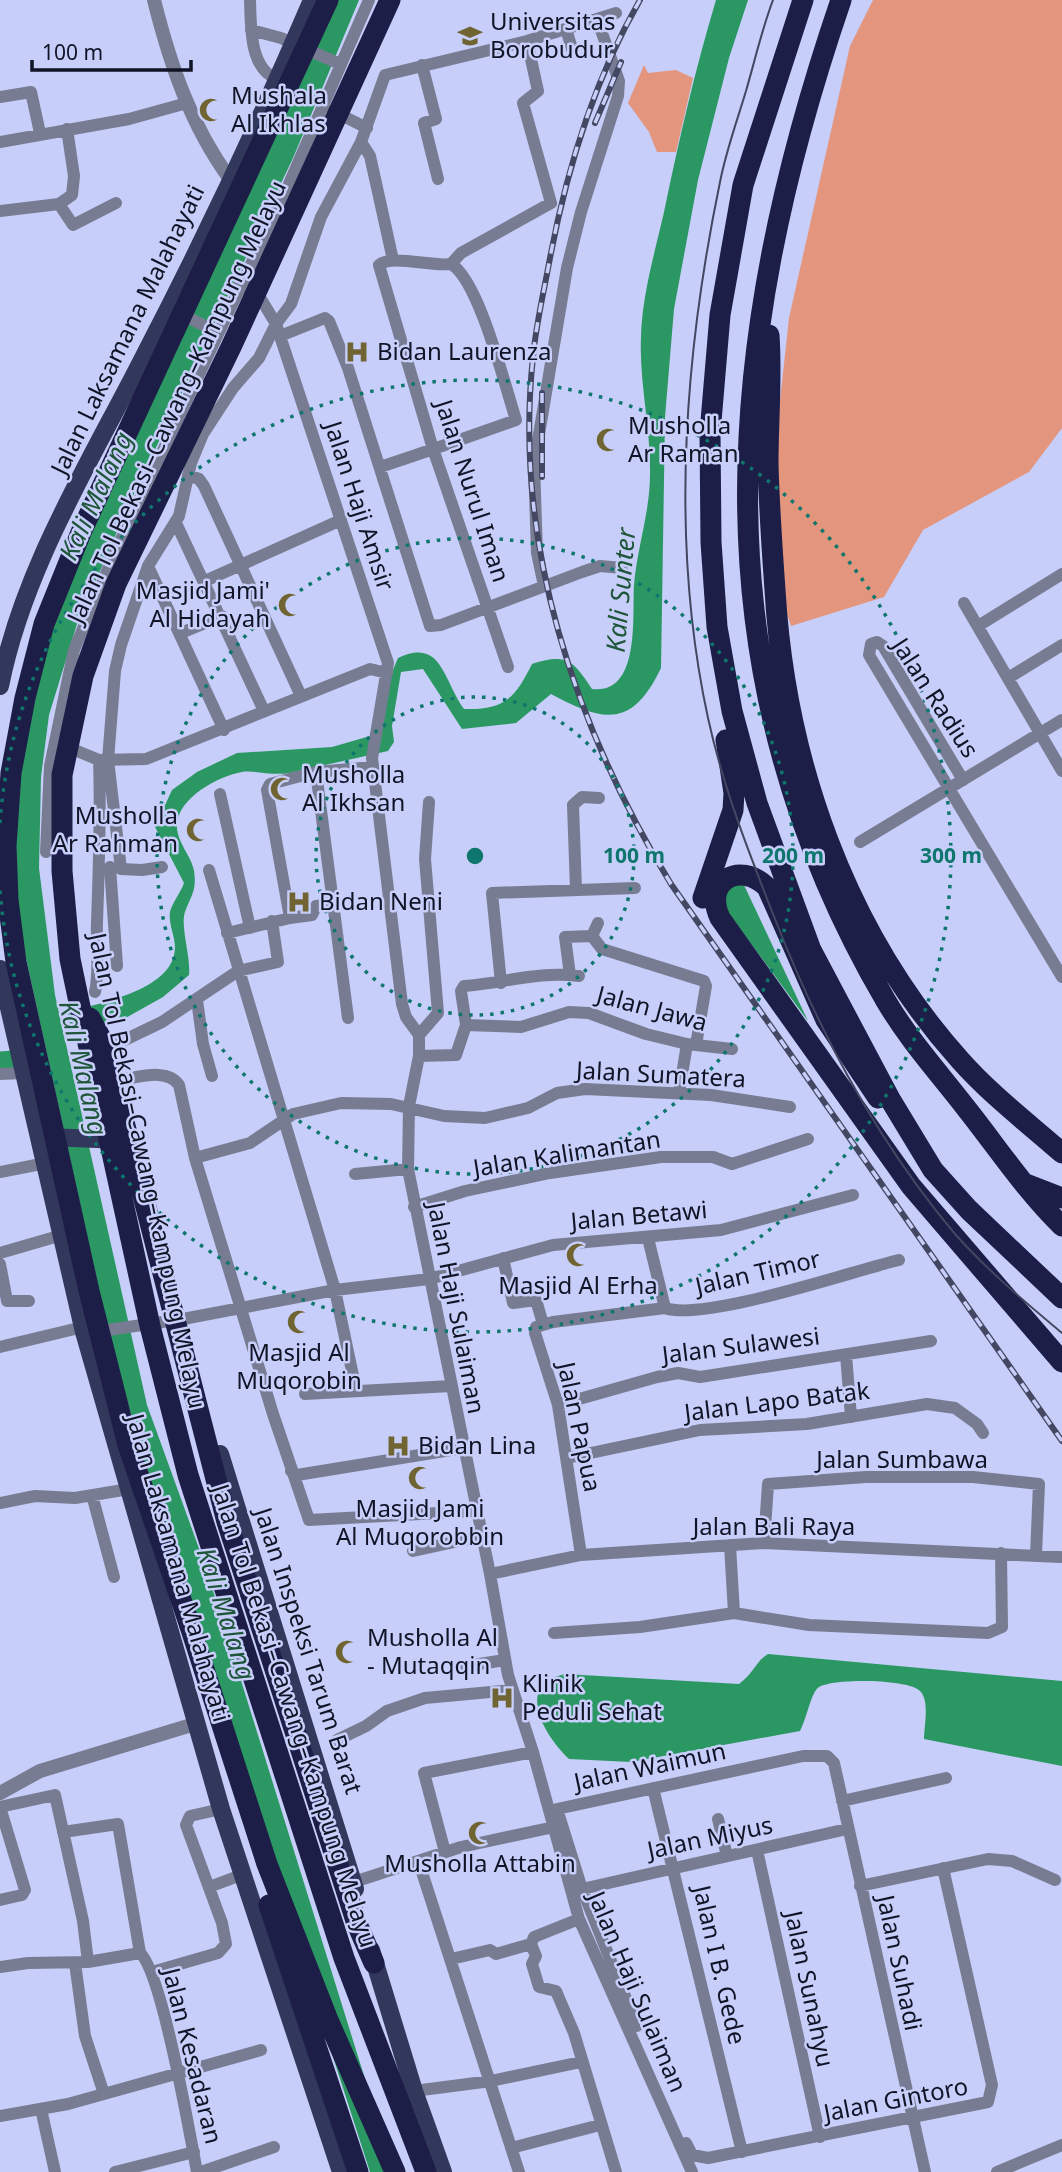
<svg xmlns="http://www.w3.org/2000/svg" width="1062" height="2172" font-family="'Noto Sans',sans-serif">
<rect width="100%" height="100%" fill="#c6cef9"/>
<path fill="#e3957e" d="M873 0H1062V428L1029 472 923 530 884 597 791 626 764 547 789 318 850 46Z
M644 65 648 73 676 70 693 78 676 152H657L649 132 628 103Z"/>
<path fill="#2b9863" d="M332 0H359L293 158 126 511 77 624 49 715 41 777 39 868 55 995 147 1405 205 1565 394 2172H370L163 1528 109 1336 23 945 13 860 21 737 52 616Z
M716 0H748L729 58 698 180 674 309 665 417 661 668C632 729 603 722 551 694L516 723 462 729 423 669 401 672 392 726 394 742 388 751C355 758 322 766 289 773 273 776 253 770 242 772 219 776 176 798 177 827 177 842 192 857 194 871 197 891 191 895 185 912 180 926 191 957 189 975L163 997 122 1020 72 1032 67 1012C98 1004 166 991 174 955 178 940 168 927 170 912 172 903 181 892 184 883L155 827 172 790 197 772 237 753 332 747 377 734 387 684 398 658C442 637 443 680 464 709 505 710 515 698 532 664 566 653 573 660 592 689 641 695 632 615 634 585 637 548 650 512 650 475 651 429 639 382 641 337 642 295 655 252 664 212 679 140 695 70 716 0Z
M743 883 808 1021 721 903 724 887Z
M768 1654 1062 1681V1766L924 1739C924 1726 930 1701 920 1691 909 1679 834 1678 819 1687 811 1692 807 1718 800 1731L631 1762 569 1759C544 1735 514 1685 565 1674L739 1684C754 1673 756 1661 768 1654Z"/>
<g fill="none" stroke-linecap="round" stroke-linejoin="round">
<path stroke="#2b9863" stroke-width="19" d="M0 1061 37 1058"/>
<path stroke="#787c92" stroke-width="12" d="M250 0C251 25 249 69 277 79
M566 29 573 52
M251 30 281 38 340 64
M422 65 436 119 424 123 438 179
M0 97 31 92 40 133
M333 111 367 128
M0 142 129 119 187 103
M59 204 73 225 116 203
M0 211 59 204 72 195 74 176 67 129
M393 260 370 156 361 142 385 75 527 41 616 13
M451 264 461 253 551 203 523 103 538 91 527 41
M240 284 258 294 276 324 388 663 372 758 402 1004 406 1017 419 1035V1056L409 1106 408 1169 490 1574 508 1675 533 1752 579 1919 692 2172
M179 313 217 332
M280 336 325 318 329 321 348 368 430 626 441 625 582 572 600 566 622 568
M380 467C426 452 471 436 516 420 505 386 479 280 451 264 432 267 392 254 379 265L433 449 508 667
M188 475 199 479 204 486 301 696
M176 523 264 711
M148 566 224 730
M205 581 341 520
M544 586 537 553 534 464 567 268 581 212 618 96 619 81 597 19
M964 603 1062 771
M978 626 1062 574
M181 633 222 616
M1008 678 1062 645
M65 746 99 760 146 759 370 669 387 673
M316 772 348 1018
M963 780 883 646 877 642 871 644 869 655 1062 977
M220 794 250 928
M860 842 1062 720
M46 852 50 766 74 650 115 552 289 184 369 0
M110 867 117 966
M162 867 142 870 121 869 108 760 115 671 121 645 148 566 179 516 191 463 203 434 233 388 259 358 276 324 291 304 321 217 361 142
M209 870 335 1290 356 1390
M576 889 573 805 582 797 599 798
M290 918 312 915 316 906 334 904
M227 933 290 918 267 790 270 784 316 772 373 767
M592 936 602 949 704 981 706 986 696 1045
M570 975 565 937 592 936 598 923
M501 983 492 893 635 888
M95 992C100 968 96 947 97 922 99 868 101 814 99 760
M197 1000 203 1044 212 1076
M466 1025 521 1027 569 1012 589 1013 646 1034 687 1044 732 1049
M419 1035 438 1013 425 859 429 802
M112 1056 110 1047 162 1022 238 971 278 962 272 921
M419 1056 456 1055 466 1025 461 991 464 986C504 983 539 971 579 976
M0 1074 23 1073
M118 1080C137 1078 167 1067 179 1085L195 1158 273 1414 309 1520 476 1511
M679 1093 687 1044
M195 1158 250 1143 293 1114 341 1103 391 1104 444 1116 485 1118 528 1108 557 1093 585 1089 711 1095 790 1107
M0 1172 46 1163
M355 1174 408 1169
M414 1207 465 1191 550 1173 661 1157H713L732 1164 808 1139
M648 1238 665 1308
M0 1253 62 1235
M503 1258 513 1303 536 1300 543 1324
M0 1264 7 1301H29
M94 1332 183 1319 335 1290 429 1279 553 1245 721 1230 853 1195
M0 1347 83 1327
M846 1355 851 1417
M305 1394 451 1386
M558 1405 657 1377 678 1373 700 1377 931 1341
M567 1458 700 1430 807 1424 927 1404 955 1408 977 1424 983 1433
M291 1471 297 1475 463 1448
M92 1495 114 1577
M0 1503 35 1496 75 1498 129 1489
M764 1543 768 1484 866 1477H973L1039 1484 1036 1555
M413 1551 482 1536
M581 1555 558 1405 535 1333 536 1327 553 1322 665 1308C704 1322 852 1271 899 1260
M490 1574 581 1555 764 1543 1060 1557
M734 1613 809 1625 988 1633 1002 1627 1001 1553
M554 1633 640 1627 734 1613 730 1545
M466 1666 505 1660
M337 1740 366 1726 387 1711 425 1698 512 1690
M653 1788 742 2152
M842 1801 946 1778
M718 1819 727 1856
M63 1832 118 1824 140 1953
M757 1850 820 2137
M445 1852 424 1773 533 1752
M419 1863 519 2172
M354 1882 461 1847 554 1827
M860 1886 988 1859 1012 1861 1055 1880
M209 1887 244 1874
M582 1889 847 1829
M0 1900 22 1895 25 1890 0 1807 55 1795 83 1921 88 1962
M579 1919 534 1937 531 1944 536 1956 532 1964 539 1987 556 1991 574 2033 616 2172
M140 1953C162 1972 190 2135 197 2172
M451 1959 490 1950 496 1954 531 1944
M75 1963 85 2036 104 2094
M0 1967 28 1963 88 1962 140 1953
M152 1972 218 1953 226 1944 222 1923 186 1825 190 1816 221 1809
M637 2026 582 1889 557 1809 803 1756H827L834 1763 925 2172
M414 2091 491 2081 581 2062
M41 2109 55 2172
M0 2116 68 2104 261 2050
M686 2143 692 2155 708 2158 988 2102 992 2085 943 1868
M511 2148 600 2125
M115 2172 194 2152
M201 2172 274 2147
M997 2172 1062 2145"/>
<path stroke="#787c92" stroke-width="14" d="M154 0C170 64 191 126 230 179
M0 1793 40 1771 198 1723"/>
<path stroke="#32375c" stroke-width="18" d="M0 686C23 570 89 464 142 360 203 243 260 122 312 0
M0 969 84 1332 221 1809 341 2172
M48 1137 121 1140
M220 1454 355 1889
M371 1950 414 2091 443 2172"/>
<path stroke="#1c1e48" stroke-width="21" d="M803 0 743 185 720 315 710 433 711 542 717 627 732 711 757 803 811 950 890 1099 933 1170 969 1210 1062 1298
M841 0C723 345 695 675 886 1001 909 1040 939 1073 966 1108 997 1147 1026 1191 1062 1226
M769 335C772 377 768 421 768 463 769 505 772 548 775 590 785 760 845 932 960 1060 991 1095 1028 1123 1062 1153
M703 898 733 810 734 793 726 740
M878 1098 826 1020 767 887C739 860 703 882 720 918L911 1186 1062 1362
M1026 1184 1062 1198
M251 1595 357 1924 374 1963
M190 1626 267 1864 328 2020 395 2172
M269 1905 358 2172"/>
<path stroke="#444761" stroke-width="2" d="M773 0C762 29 755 60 746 91 737 121 726 151 720 182 684 356 670 543 708 718 723 787 749 853 775 919 819 1032 876 1140 955 1234 987 1270 1025 1302 1062 1333"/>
<g stroke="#444761" stroke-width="6">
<path id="rail" d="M640 0C594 80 567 168 550 258 544 291 536 324 533 357 513 544 575 727 671 884L1062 1441
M595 123 621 62
M542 393V477"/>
</g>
<use href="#rail" stroke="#c6cef9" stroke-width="3.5" stroke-dasharray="10" stroke-linecap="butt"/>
<path stroke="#1c1e48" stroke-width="21" d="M390 0 231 347 116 584 83 676 62 775V871L70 959 79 1002 150 1326 188 1475 344 1958 426 2172
M90 1018 104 1044 227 1522 251 1595
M190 1626 128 1445 89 1291 16 962 8 900 6 846 11 773 25 698 44 624 82 530 328 0"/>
</g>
<g fill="none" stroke="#0f766e" stroke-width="3.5" stroke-dasharray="3.5 7">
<circle cx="475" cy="856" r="159"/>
<circle cx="475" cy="856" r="318"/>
<path d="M0 823A476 476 0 1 1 0 889"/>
</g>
<defs>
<g id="university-bare" transform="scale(1.89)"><path d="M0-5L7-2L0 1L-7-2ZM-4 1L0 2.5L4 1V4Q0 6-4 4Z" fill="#706532" stroke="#c6cef9" stroke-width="2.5" paint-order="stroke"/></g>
<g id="mosque-bare" transform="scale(1.89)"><path d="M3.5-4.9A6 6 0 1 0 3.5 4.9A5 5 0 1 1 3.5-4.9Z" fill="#706532" stroke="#c6cef9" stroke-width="2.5" paint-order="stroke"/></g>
<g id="hospital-bare" transform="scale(1.89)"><path d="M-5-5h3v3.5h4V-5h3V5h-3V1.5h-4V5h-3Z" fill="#706532" stroke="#c6cef9" stroke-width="2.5" paint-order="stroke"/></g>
</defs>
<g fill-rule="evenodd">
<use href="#university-bare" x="470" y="36"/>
<use href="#mosque-bare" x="211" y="110"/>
<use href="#hospital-bare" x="357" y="352"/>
<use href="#mosque-bare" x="608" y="440"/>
<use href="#mosque-bare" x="290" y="605"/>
<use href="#mosque-bare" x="282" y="789"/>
<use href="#mosque-bare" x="198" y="830"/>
<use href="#hospital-bare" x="299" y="902"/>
<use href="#mosque-bare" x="578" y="1255"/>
<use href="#mosque-bare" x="299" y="1322"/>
<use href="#hospital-bare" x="398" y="1446"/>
<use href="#mosque-bare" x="420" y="1478"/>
<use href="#mosque-bare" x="347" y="1652"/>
<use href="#hospital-bare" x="502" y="1698"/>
<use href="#mosque-bare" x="480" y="1833"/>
</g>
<g text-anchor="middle" stroke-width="5" stroke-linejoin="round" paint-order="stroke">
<g font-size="24" fill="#111326" stroke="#c6cef9" text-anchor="start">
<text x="490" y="30">Universitas<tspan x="490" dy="28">Borobudur</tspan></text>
<text x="231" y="104">Mushala<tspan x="231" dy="28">Al Ikhlas</tspan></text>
<text x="377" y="360">Bidan Laurenza</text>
<text x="628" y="434">Musholla<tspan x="628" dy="28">Ar Raman</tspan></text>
<text x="270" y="599" text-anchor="end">Masjid Jami'<tspan x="270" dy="28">Al Hidayah</tspan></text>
<text x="302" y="783">Musholla<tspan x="302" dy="28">Al Ikhsan</tspan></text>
<text x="178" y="824" text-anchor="end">Musholla<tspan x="178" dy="28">Ar Rahman</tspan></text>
<text x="319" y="910">Bidan Neni</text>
<text x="578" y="1294" text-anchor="middle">Masjid Al Erha</text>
<text x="299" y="1361" text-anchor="middle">Masjid Al<tspan x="299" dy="28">Muqorobin</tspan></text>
<text x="418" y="1454">Bidan Lina</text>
<text x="420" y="1517" text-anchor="middle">Masjid Jami<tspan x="420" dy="28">Al Muqorobbin</tspan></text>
<text x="367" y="1646">Musholla Al<tspan x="367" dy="28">- Mutaqqin</tspan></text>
<text x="522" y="1692">Klinik<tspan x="522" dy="28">Peduli Sehat</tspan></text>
<text x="480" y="1872" text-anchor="middle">Musholla Attabin</text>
</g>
<g font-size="24" fill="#111326" stroke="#c6cef9">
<text transform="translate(128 330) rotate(-64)" y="8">Jalan Laksamana Malahayati</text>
<text transform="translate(177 402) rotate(-65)" y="8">Jalan Tol Bekasi–Cawang–Kampung Melayu</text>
<text transform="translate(472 491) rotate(72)" y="8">Jalan Nurul Iman</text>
<text transform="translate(359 506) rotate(72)" y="8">Jalan Haji Amsir</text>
<text transform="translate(935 698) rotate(57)" y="8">Jalan Radius</text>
<text transform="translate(652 1009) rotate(15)" y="8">Jalan Jawa</text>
<text transform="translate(661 1075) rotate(3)" y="8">Jalan Sumatera</text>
<text transform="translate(567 1154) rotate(-9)" y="8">Jalan Kalimantan</text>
<text transform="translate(147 1171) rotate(78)" y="8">Jalan Tol Bekasi–Cawang–Kampung Melayu</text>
<text transform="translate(639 1216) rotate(-5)" y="8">Jalan Betawi</text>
<text transform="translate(758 1273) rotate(-13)" y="8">Jalan Timor</text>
<text transform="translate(456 1308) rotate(79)" y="8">Jalan Haji Sulaiman</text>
<text transform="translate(741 1346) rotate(-7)" y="8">Jalan Sulawesi</text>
<text transform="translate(777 1402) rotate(-7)" y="8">Jalan Lapo Batak</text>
<text transform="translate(579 1427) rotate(78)" y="8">Jalan Papua</text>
<text x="902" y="1468">Jalan Sumbawa</text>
<text x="774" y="1535">Jalan Bali Raya</text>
<text transform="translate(178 1568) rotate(74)" y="8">Jalan Laksamana Malahayati</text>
<text transform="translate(308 1651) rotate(72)" y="8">Jalan Inspeksi Tarum Barat</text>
<text transform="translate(294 1716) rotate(72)" y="8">Jalan Tol Bekasi–Cawang–Kampung Melayu</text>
<text transform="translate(650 1767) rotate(-12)" y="8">Jalan Waimun</text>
<text transform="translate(710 1838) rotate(-12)" y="8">Jalan Miyus</text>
<text transform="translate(899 1963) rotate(78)" y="8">Jalan Suhadi</text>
<text transform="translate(719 1965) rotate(77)" y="8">Jalan I B. Gede</text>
<text transform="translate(809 1989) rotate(78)" y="8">Jalan Sunahyu</text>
<text transform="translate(637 1992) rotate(67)" y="8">Jalan Haji Sulaiman</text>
<text transform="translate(192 2056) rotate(76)" y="8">Jalan Kesadaran</text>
<text transform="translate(896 2100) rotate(-11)" y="8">Jalan Gintoro</text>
</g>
<g font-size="26" font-style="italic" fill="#1f5639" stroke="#c6cef9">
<text transform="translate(96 496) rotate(-65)" y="9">Kali Malang</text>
<text transform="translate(621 590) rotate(-85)" y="9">Kali Sunter</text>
<text transform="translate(83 1068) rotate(77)" y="9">Kali Malang</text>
<text transform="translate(226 1614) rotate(72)" y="9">Kali Malang</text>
</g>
</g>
<circle cx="475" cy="856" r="10" fill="#0f766e" stroke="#c6cef9" stroke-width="3.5"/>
<g font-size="21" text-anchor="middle" font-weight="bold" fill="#0f766e" stroke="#c6cef9" stroke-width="5" stroke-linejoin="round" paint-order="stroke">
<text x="634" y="863">100 m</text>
<text x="793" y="863">200 m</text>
<text x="951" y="863">300 m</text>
</g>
<path d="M32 60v10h159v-10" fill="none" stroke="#111326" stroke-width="3.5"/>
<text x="42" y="60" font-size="21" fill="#111326" stroke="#c6cef9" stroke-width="5" paint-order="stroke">100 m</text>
</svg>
